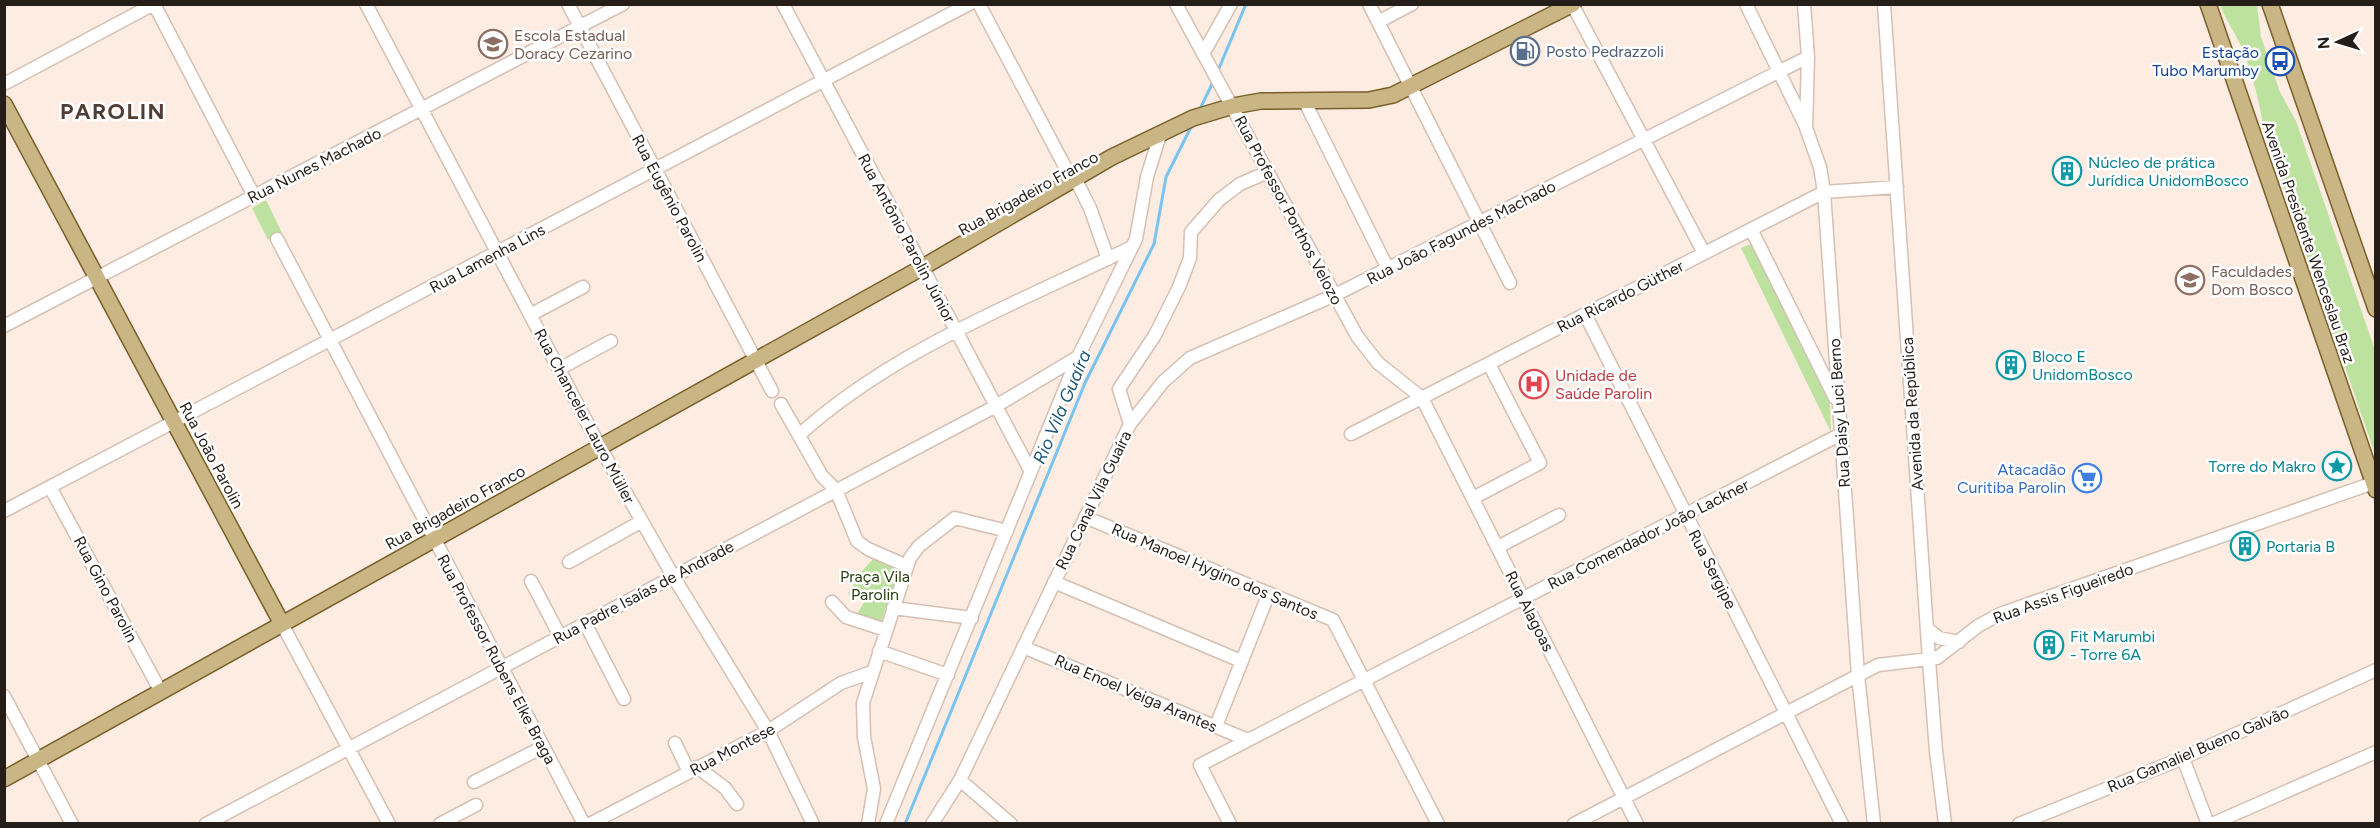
<svg xmlns="http://www.w3.org/2000/svg" width="2380" height="828" font-family="Figtree,sans-serif">
<rect width="100%" height="100%" fill="#fdece1"/>
<path fill="#bde19f" d="M2257 5 2261 37 2280 92 2296 121 2375 350V454L2264 132C2260 103 2253 77 2243 50 2236 34 2226 21 2220 5Z
M266 200 282 233 268 240 252 208Z
M1751 244 1830 404 1831 432 1741 248Z
M875 557 900 568 880 624 856 616 864 602 848 594 862 571Z"/>
<g fill="none" stroke-linecap="round" stroke-linejoin="round">
<path stroke="#78c3f0" stroke-width="3" d="M1217 73 1246 4
M1199 111 1213 82
M905 824 1085 383 1154 244 1166 177 1192 125"/>
<g stroke="#d5c0b3" stroke-width="15">
<path id="minor" d="M366 4 600 447 673 576 768 731 813 824
M568 4 772 391
M783 4 1031 472
M979 4 1072 180 1079 186 1090 208 1108 259
M1176 4 1357 336 1378 363 1422 398 1637 824
M1369 4 1510 283
M1572 4 1704 253
M1746 4 1806 127
M1804 4 1808 57 1806 128 1820 167 1824 192 1858 675 1874 824
M1884 4 1929 660 1936 751 1945 824
M1378 22 1412 4
M1203 54 1231 4
M4 84 154 4 254 196
M1304 100 1388 269
M1751 229 1835 398
M277 239 584 824
M1585 314 1842 824
M530 315 583 287
M4 326 623 4
M559 369 611 341
M781 404 822 476 836 490 857 541 868 549 907 566
M1130 424 1163 382 1190 358 1335 295 1808 57
M1351 434 1824 192 1897 187
M799 435C894 349 1018 303 1132 247
M50 487 161 692
M1473 498 1540 463 1489 364
M4 511 969 4
M1085 517 1333 620 1438 824
M1498 547 1559 515
M569 562 642 521
M531 581 560 636
M1054 582 1241 661
M832 602 846 617 886 630
M893 608 972 618
M585 623 624 699
M282 624 389 824
M1927 628 1939 638 1959 642
M1023 647 1248 740
M879 651 948 675
M4 696 72 824
M1216 726 1269 593
M675 743 689 772
M2183 758 2208 824
M697 767 725 788 737 804
M960 780 1011 824
M474 782 543 747
M206 824 996 406 1078 357
M440 824 476 805
M590 824 768 731 841 683 872 672
M868 824 874 789 864 737 863 703 910 558 919 546 955 518 1007 531
M886 824 1078 357 1136 239 1147 177 1160 135
M932 824 960 780 1130 424 1119 389 1155 335 1179 287 1190 258 1191 232 1219 200 1240 184 1268 172
M1230 824 1200 765 1841 434
M1574 824 1878 665 1937 658 1978 626 2000 614 2373 483
M2019 824 2183 758 2376 670
M2212 824 2376 752"/>
</g>
<g stroke="#795f2a" stroke-width="18">
<path id="major" d="M2208 4 2376 490
M2270 4 2376 309
M4 104 282 624
M4 779 923 267 1112 157 1193 118 1233 106 1261 101 1369 100 1393 95 1573 4"/>
</g>
<use href="#minor" stroke="#fff" stroke-width="12"/>
<use href="#major" stroke="#cab585" stroke-width="15"/>
</g>
<defs>
<g id="school-ring" transform="scale(1.5)"><circle r="9.5" fill="#fff" stroke="#8d6e63" stroke-width="1.5"/><path d="M0-5L7-2L0 1L-7-2ZM-4 1L0 2.5L4 1V4Q0 6-4 4Z" fill="#8d6e63"/></g>
<g id="fuel-ring" transform="scale(1.5)"><circle r="9.5" fill="#fff" stroke="#5c6f8a" stroke-width="1.5"/><path d="M-5.5-6h7V0h2V4h1.3V-2.5L3-4.5l.8-.8L6-3V5H2.5V1h-1V6h-7ZM-4.2-4.7v3.2H.2V-4.7Z" fill="#5c6f8a"/></g>
<g id="bus-ring" transform="scale(1.5)"><circle r="9.5" fill="#fff" stroke="#1a4fb4" stroke-width="1.5"/><path d="M-5-6H5V4H4V6H2V4H-2V6H-4V4H-5ZM-3.5-4V0h7V-4ZM-3.5 1.2v1.5H-2V1.2ZM2 1.2v1.5H3.5V1.2Z" fill="#1a4fb4"/></g>
<g id="building-ring" transform="scale(1.5)"><circle r="9.5" fill="#fff" stroke="#0f9aa8" stroke-width="1.5"/><path d="M-4-6H4V6H1V3H-1V6H-4ZM-2.5-4.3h1.7v1.8h-1.7ZM.8-4.3h1.7v1.8H.8ZM-2.5-1h1.7V.8h-1.7ZM.8-1h1.7V.8H.8Z" fill="#0f9aa8"/></g>
<g id="university-ring" transform="scale(1.5)"><circle r="9.5" fill="#fff" stroke="#8d6e63" stroke-width="1.5"/><path d="M0-5L7-2L0 1L-7-2ZM-4 1L0 2.5L4 1V4Q0 6-4 4Z" fill="#8d6e63"/></g>
<g id="hospital-ring" transform="scale(1.5)"><circle r="9.5" fill="#fff" stroke="#e0444e" stroke-width="1.5"/><path d="M-5-5h3v3.5h4V-5h3V5h-3V1.5h-4V5h-3Z" fill="#e0444e"/></g>
<g id="sight-ring" transform="scale(1.5)"><circle r="9.5" fill="#fff" stroke="#0f9aa8" stroke-width="1.5"/><path d="M0-6L1.8-2.2L6-1.7L2.9 1.2L3.7 5.4L0 3.3L-3.7 5.4L-2.9 1.2L-6-1.7L-1.8-2.2Z" fill="#0f9aa8"/></g>
<g id="supermarket-ring" transform="scale(1.5)"><circle r="9.5" fill="#fff" stroke="#3f7fe0" stroke-width="1.5"/><path d="M-6-5.5h2.5l.6 2H6L4.5 2H-2.5L-4.4-4H-6ZM-1.5 3.2a1.3 1.3 0 1 0 .1 0ZM3 3.2a1.3 1.3 0 1 0 .1 0Z" fill="#3f7fe0"/></g>
</defs>
<g fill-rule="evenodd">
<use href="#school-ring" x="493" y="44"/>
<use href="#fuel-ring" x="1525" y="51"/>
<use href="#bus-ring" x="2280" y="61"/>
<use href="#building-ring" x="2067" y="171"/>
<use href="#university-ring" x="2190" y="280"/>
<use href="#building-ring" x="2011" y="365"/>
<use href="#hospital-ring" x="1534" y="384"/>
<use href="#sight-ring" x="2337" y="466"/>
<use href="#supermarket-ring" x="2087" y="478"/>
<use href="#building-ring" x="2245" y="546"/>
<use href="#building-ring" x="2049" y="645"/>
</g>
<g text-anchor="middle" stroke-width="5" stroke-linejoin="round" paint-order="stroke">
<g font-size="16" fill="#785e54" stroke="#fff" text-anchor="start">
<text x="514" y="41">Escola Estadual<tspan x="514" dy="18">Doracy Cezarino</tspan></text>
<text x="2211" y="277">Faculdades<tspan x="2211" dy="18">Dom Bosco</tspan></text>
</g>
<g font-size="16" fill="#4e5e75" stroke="#fff" text-anchor="start">
<text x="1546" y="57">Posto Pedrazzoli</text>
</g>
<g font-size="16" fill="#164399" stroke="#fff" text-anchor="end">
<text x="2259" y="58">Estação<tspan x="2259" dy="18">Tubo Marumby</tspan></text>
</g>
<g font-size="16" fill="#0d838f" stroke="#fff" text-anchor="start">
<text x="2088" y="168">Núcleo de prática<tspan x="2088" dy="18">Jurídica UnidomBosco</tspan></text>
<text x="2032" y="362">Bloco E<tspan x="2032" dy="18">UnidomBosco</tspan></text>
<text x="2316" y="472" text-anchor="end">Torre do Makro</text>
<text x="2266" y="552">Portaria B</text>
<text x="2070" y="642">Fit Marumbi<tspan x="2070" dy="18">- Torre 6A</tspan></text>
</g>
<g font-size="16" fill="#241d18" stroke="#fff">
<text transform="translate(314 165) rotate(-27)" y="6">Rua Nunes Machado</text>
<text transform="translate(1028 193) rotate(-29)" y="6">Rua Brigadeiro Franco</text>
<text transform="translate(670 198) rotate(62)" y="6">Rua Eugênio Parolin</text>
<text transform="translate(1289 210) rotate(62)" y="6">Rua Professor Porthos Velozo</text>
<text transform="translate(1461 232) rotate(-27)" y="6">Rua João Fagundes Machado</text>
<text transform="translate(907 238) rotate(62)" y="6">Rua Antônio Parolin Júnior</text>
<text transform="translate(2309 242) rotate(71)" y="6">Avenida Presidente Wenceslau Braz</text>
<text transform="translate(487 258) rotate(-28)" y="6">Rua Lamenha Lins</text>
<text transform="translate(1620 296) rotate(-27)" y="6">Rua Ricardo Güther</text>
<text transform="translate(1839 413) rotate(-94)" y="6">Rua Daisy Luci Berno</text>
<text transform="translate(1912 414) rotate(-94)" y="6">Avenida da República</text>
<text transform="translate(585 416) rotate(62)" y="6">Rua Chanceler Lauro Müller</text>
<text transform="translate(212 455) rotate(62)" y="6">Rua João Parolin</text>
<text transform="translate(1093 500) rotate(-64)" y="6">Rua Canal Vila Guaíra</text>
<text transform="translate(455 507) rotate(-29)" y="6">Rua Brigadeiro Franco</text>
<text transform="translate(1648 534) rotate(-27)" y="6">Rua Comendador João Lackner</text>
<text transform="translate(1713 569) rotate(63)" y="6">Rua Sergipe</text>
<text transform="translate(1215 571) rotate(23)" y="6">Rua Manoel Hygino dos Santos</text>
<text transform="translate(106 589) rotate(62)" y="6">Rua Gino Parolin</text>
<text transform="translate(643 592) rotate(-28)" y="6">Rua Padre Isaías de Andrade</text>
<text transform="translate(2063 593) rotate(-20)" y="6">Rua Assis Figueiredo</text>
<text transform="translate(1530 611) rotate(63)" y="6">Rua Alagoas</text>
<text transform="translate(497 659) rotate(62)" y="6">Rua Professor Rubens Elke Braga</text>
<text transform="translate(1136 693) rotate(23)" y="6">Rua Enoel Veiga Arantes</text>
<text transform="translate(732 749) rotate(-28)" y="6">Rua Montese</text>
<text transform="translate(2198 749) rotate(-23)" y="6">Rua Gamaliel Bueno Galvão</text>
</g>
<g font-size="16" fill="#be3a42" stroke="#fff" text-anchor="start">
<text x="1555" y="381">Unidade de<tspan x="1555" dy="18">Saúde Parolin</tspan></text>
</g>
<g font-size="16" fill="#366cbe" stroke="#fff" text-anchor="end">
<text x="2066" y="475">Atacadão<tspan x="2066" dy="18">Curitiba Parolin</tspan></text>
</g>
<g font-size="16" fill="#2a4011" stroke="#fff">
<text x="875" y="582">Praça Vila<tspan x="875" dy="18">Parolin</tspan></text>
</g>
<g font-size="18" font-style="italic" fill="#1e5776" stroke="#fff">
<text transform="translate(1062 407) rotate(-67)" y="6">Rio Vila Guaíra</text>
</g>
<g font-size="22" font-weight="bold" letter-spacing="1.5" fill="#503e34" stroke="#fff">
<text x="113" y="119">PAROLIN</text>
</g>
</g>
<rect width="2380" height="828" fill="none" stroke="#241d18" stroke-width="12"/>
<g transform="translate(2338 42) rotate(266)" stroke="#ffffff" stroke-width="4.5" paint-order="stroke">
<path d="M0-4.5L10 22L0 15L-10 22Z" fill="#241d18"/>
<text y="-9" font-size="16" font-weight="bold" text-anchor="middle" fill="#241d18">N</text>
</g>
</svg>
